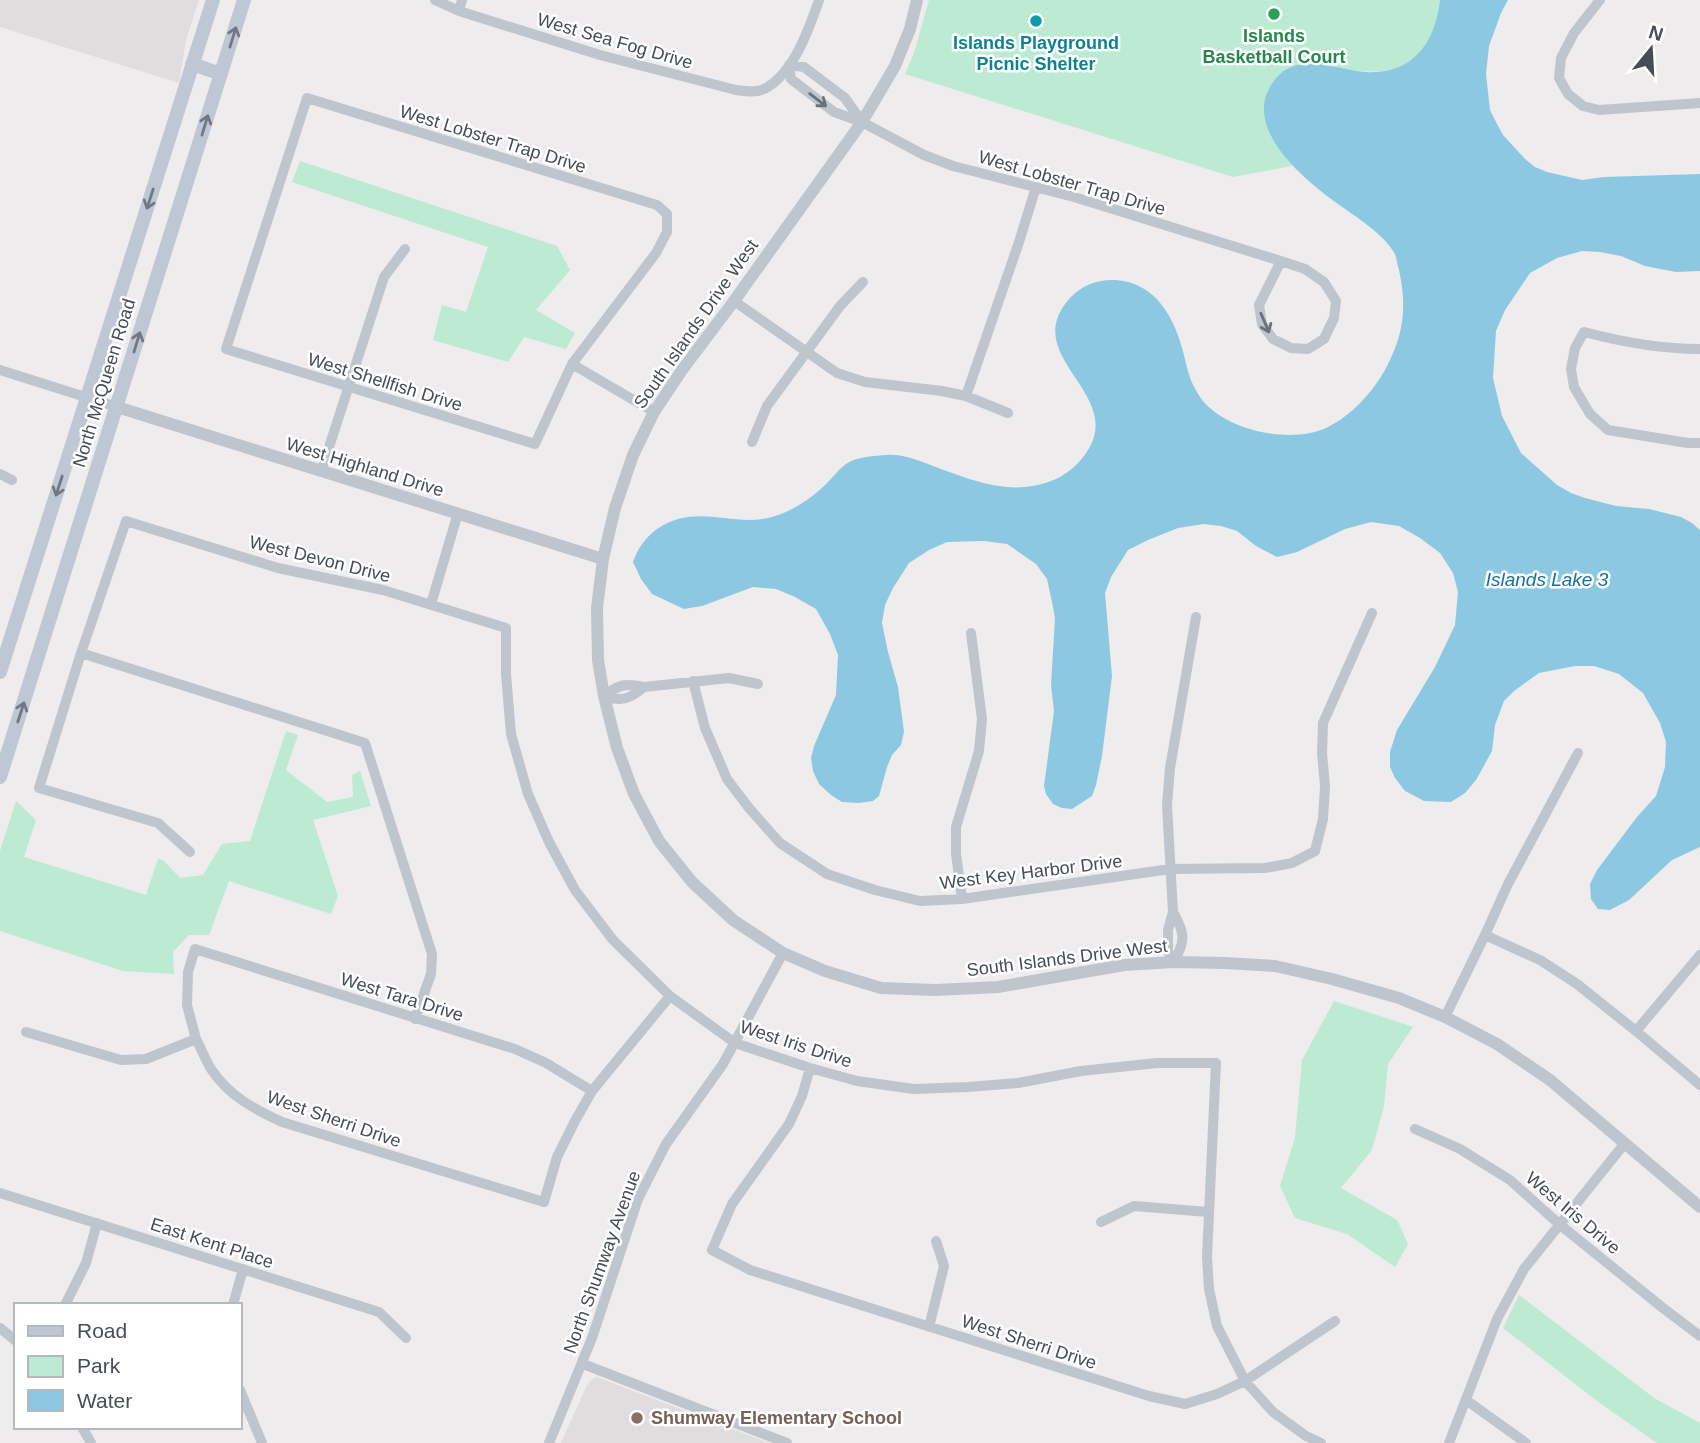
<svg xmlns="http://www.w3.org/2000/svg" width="1700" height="1443" font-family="Helvetica,sans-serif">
<rect width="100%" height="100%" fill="#eeecec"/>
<path fill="#dfdddd" d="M0 0H199L186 40 179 83 0 27Z
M597 1377 769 1443H561L587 1385 592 1379Z"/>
<path fill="#bcead3" d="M929 0H1440C1430 82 1378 77 1313 64L1275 143 1292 166 1233 177 905 74 914 53Z
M300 161 557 246 570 270 536 310 575 333 566 349 524 337 508 362 433 340 442 305 466 312 488 247 292 182Z
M286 731 298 735 286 770 327 802 353 797 352 775 360 771 371 806 313 820 338 896 331 914 229 881 209 935H189L173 952 174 974 123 971 0 931V851L16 801 36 820 24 857 146 895 158 859 163 860 180 878 203 875 222 844 250 841Z
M1334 1001 1413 1027 1388 1064 1384 1106 1372 1150 1341 1188 1397 1220 1408 1244 1395 1267 1347 1234 1295 1218 1280 1186 1295 1138 1302 1060Z
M1519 1295 1654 1398 1700 1423V1443H1657L1597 1401 1503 1328Z"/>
<path fill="#8dc8e3" d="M1440 0H1508L1501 13 1489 46 1486 74 1490 110 1497 124 1503 135 1525 159 1535 167 1547 172 1582 180 1604 177 1700 174V271L1676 272 1645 266 1621 256 1600 252 1582 251 1557 258 1530 273 1505 310 1496 331 1493 378 1502 416 1521 453 1557 485 1571 493 1585 498 1616 506 1649 509 1681 517 1692 523 1700 530V847L1672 860 1629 900 1610 910 1598 909 1591 899 1590 884 1597 870 1637 817 1656 796 1665 767 1666 742 1660 723 1643 693 1619 674 1594 666H1575L1539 673 1514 691 1504 701 1495 725 1492 751 1476 780 1465 793 1451 802 1424 801 1405 791 1395 778 1390 767V752L1397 730 1435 667 1455 625 1458 592 1453 573 1440 553 1420 538 1399 526 1371 522 1345 529 1297 552 1277 557 1256 546 1237 531 1221 526 1204 524 1178 528 1148 540 1128 550 1111 577 1105 593 1112 676 1102 756 1096 785 1092 796 1072 809 1062 808 1053 804 1046 794 1044 786 1054 711 1051 685 1055 618 1052 602 1047 579 1036 564 1007 544 984 541 947 542 929 550 909 563 893 588 885 605 882 623 888 652 898 687 904 732 901 745 892 755 887 767 879 796 873 801 859 803 842 802 831 795 819 784 813 771 811 758 814 746 836 695 838 655 830 634 816 609 795 597 776 589 753 587 702 606 684 609 652 594 641 579 633 562C638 548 645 538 657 529 697 502 732 528 772 517 793 511 814 497 829 481 834 476 840 468 846 464 858 456 874 456 887 455 901 454 914 459 928 464 958 475 992 490 1025 487 1045 485 1064 478 1078 463 1140 397 1014 360 1070 298 1082 285 1098 279 1116 280 1157 283 1175 319 1184 355 1188 373 1191 385 1203 401 1228 431 1292 445 1328 427 1352 415 1373 392 1386 368 1404 334 1407 307 1399 270 1397 265 1397 259 1395 254 1384 234 1356 217 1338 204 1308 182 1256 141 1265 99 1267 91 1272 83 1277 77 1301 52 1336 70 1365 72 1413 75 1435 43 1440 0Z"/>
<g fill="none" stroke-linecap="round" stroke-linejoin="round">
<path stroke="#bec5cd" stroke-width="10" d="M435 0 459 11 600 55 736 90C745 91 755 93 764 89 793 75 809 29 819 0
M1600 0 1574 33 1561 58 1559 78 1568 94 1583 106 1599 110 1700 103
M459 11 462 0
M307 98 657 205 667 214V232L656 253 572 364 535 444 226 349Z
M862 122 845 98 804 67 789 65 791 79 834 112 862 122 924 155 953 166 1074 197 1281 261 1305 269 1324 282 1336 301 1334 318 1324 339 1308 349 1291 348 1273 339 1262 324 1259 305 1281 261
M734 301 837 373 865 382 942 391 966 396 1008 413
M1700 349C1661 349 1622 342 1584 332L1575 348 1571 369 1574 387 1590 414 1608 430 1688 443H1700
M572 364 654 412
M0 370 117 407
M966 396 1019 242 1036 187
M752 442 767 406 840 306 863 282
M321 472 384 277 405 249
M0 474 12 480
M431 604 458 513
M81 653 365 743 432 954 431 974 415 1019
M693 681 705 728 727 779 749 808 780 843 827 874 875 890 920 901 962 899 1170 869 1265 868 1292 863 1315 851 1323 819 1325 786 1322 753 1323 723 1372 613
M604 696C619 684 626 683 644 687L729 678 758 684
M604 696C622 702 630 699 644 687
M190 852 158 823 39 788 81 653 126 521 278 568 383 590 506 628V674L511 734 528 794 549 842 575 890 613 940 670 996 735 1043 810 1068 857 1081 914 1089 968 1087 1018 1083 1081 1071 1157 1063H1216L1207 1257 1209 1289 1217 1326 1245 1381 1335 1321
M962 899 956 854V827L979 751 982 719 971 633
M1173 912C1185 933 1186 940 1174 962
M1485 935 1540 960 1577 984 1636 1031 1700 1085
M1174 962 1168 952V930L1173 912 1167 805 1170 768 1196 617
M1445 1017 1485 935 1508 884 1578 753
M1636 1031 1700 955
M26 1032 121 1060 146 1059 196 1039C201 1048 205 1059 211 1069 229 1096 254 1109 282 1122L544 1202 557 1157 575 1121 592 1091 670 996
M196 1039 187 1005 188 972 195 949 515 1049 546 1063 592 1091
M810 1068 802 1096 789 1124 732 1204 712 1250 750 1270 1149 1396 1185 1404 1217 1394 1245 1381 1273 1412 1306 1436 1321 1443
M1415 1129 1460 1149 1510 1180 1559 1224 1663 1308 1700 1336
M0 1193 379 1312 406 1338
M1101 1222 1134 1206 1208 1212
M65 1305 86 1263 97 1223
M233 1305 243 1269
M929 1327 944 1266 936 1241
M0 1328 16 1341
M583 1364 787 1443
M240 1390 262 1443
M1466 1400 1526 1443
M82 1427 91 1443
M549 1443 592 1338 638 1199 666 1144 723 1064 783 953
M1449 1443 1497 1319 1524 1269 1625 1143"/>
<path stroke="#bec5cd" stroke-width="12" d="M917 0 910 29 895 66 862 122 734 301 682 370 654 412 633 455 615 508 603 559 597 608 598 660 604 696 617 748 634 794 659 841 692 882 733 920 783 953 825 971 881 988 935 990 998 987 1124 965 1174 962 1225 963 1275 966 1332 979 1399 998 1445 1017 1497 1044 1550 1080 1700 1207
M117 407 603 559"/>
<path stroke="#c0c7d4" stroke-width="14" d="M192 64 221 74
M0 672 213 0
M0 777 244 0"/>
</g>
<defs><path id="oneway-shaft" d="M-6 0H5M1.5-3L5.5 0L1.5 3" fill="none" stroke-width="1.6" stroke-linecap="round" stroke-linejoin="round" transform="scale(1.75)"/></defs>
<g stroke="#717883">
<use href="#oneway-shaft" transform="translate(233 37) rotate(-73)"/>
<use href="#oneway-shaft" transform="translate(205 125) rotate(-73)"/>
<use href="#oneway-shaft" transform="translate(150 199) rotate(108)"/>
<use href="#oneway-shaft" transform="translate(137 342) rotate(-73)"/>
<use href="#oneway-shaft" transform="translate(59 486) rotate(108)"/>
<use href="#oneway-shaft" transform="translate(21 712) rotate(-72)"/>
</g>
<g stroke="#6a717a">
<use href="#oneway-shaft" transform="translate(818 100) rotate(38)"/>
<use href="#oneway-shaft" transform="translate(1265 323) rotate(67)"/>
</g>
<circle fill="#2e9e5b" stroke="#fff" stroke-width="2.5" cx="1274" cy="14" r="7"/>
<circle fill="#0f9aa8" stroke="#fff" stroke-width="2.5" cx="1036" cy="21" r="7"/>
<circle fill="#8d6e63" stroke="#fff" stroke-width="2.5" cx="637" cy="1418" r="7"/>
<g text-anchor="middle" stroke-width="5" stroke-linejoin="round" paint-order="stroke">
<g font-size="18" font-weight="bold" fill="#27864d" stroke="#fff">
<text x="1274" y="42">Islands<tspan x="1274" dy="21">Basketball Court</tspan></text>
</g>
<g font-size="18" fill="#464d57" stroke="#fff">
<text transform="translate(615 41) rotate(16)" y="6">West Sea Fog Drive</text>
<text transform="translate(493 139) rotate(17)" y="6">West Lobster Trap Drive</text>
<text transform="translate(1072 183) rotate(16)" y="6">West Lobster Trap Drive</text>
<text transform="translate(696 324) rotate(-55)" y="6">South Islands Drive West</text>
<text transform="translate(385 382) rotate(17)" y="6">West Shellfish Drive</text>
<text transform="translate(104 383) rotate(-73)" y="6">North McQueen Road</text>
<text transform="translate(365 467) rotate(17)" y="6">West Highland Drive</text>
<text transform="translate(320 559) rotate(14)" y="6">West Devon Drive</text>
<text transform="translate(1031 872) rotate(-7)" y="6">West Key Harbor Drive</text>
<text transform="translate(1067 958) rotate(-7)" y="6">South Islands Drive West</text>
<text transform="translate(402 997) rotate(17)" y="6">West Tara Drive</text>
<text transform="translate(796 1044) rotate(18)" y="6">West Iris Drive</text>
<text transform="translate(334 1119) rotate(19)" y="6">West Sherri Drive</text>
<text transform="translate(1573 1213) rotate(40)" y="6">West Iris Drive</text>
<text transform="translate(212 1243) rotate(18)" y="6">East Kent Place</text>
<text transform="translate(602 1262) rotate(-70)" y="6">North Shumway Avenue</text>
<text transform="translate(1029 1342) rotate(18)" y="6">West Sherri Drive</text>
</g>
<g font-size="18" font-weight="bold" fill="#0d838f" stroke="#fff">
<text x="1036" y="49">Islands Playground<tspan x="1036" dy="21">Picnic Shelter</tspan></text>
</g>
<g font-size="18" font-weight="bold" fill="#785e54" stroke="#fff" text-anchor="start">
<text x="651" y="1424">Shumway Elementary School</text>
</g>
<g font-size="19" font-style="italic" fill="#177099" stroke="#fff">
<text x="1547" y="586">Islands Lake 3</text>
</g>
</g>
<rect x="14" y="1303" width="228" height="126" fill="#ffffff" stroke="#b5b8bc" stroke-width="2"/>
<rect x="28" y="1326" width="35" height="10" fill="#c0c7d4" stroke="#b5b8bc" stroke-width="2"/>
<text x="77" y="1338" font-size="21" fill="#464d57">Road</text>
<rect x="28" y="1356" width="35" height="21" fill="#bcead3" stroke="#b5b8bc" stroke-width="2"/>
<text x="77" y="1373" font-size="21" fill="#464d57">Park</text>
<rect x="28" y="1390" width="35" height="21" fill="#8dc8e3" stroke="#b5b8bc" stroke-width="2"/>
<text x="77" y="1408" font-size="21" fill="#464d57">Water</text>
<g transform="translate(1651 49) rotate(18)" stroke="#ffffff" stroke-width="5" paint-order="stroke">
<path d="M0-5L12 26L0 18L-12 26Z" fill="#464d57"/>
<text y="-10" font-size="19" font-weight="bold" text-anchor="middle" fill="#464d57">N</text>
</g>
</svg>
